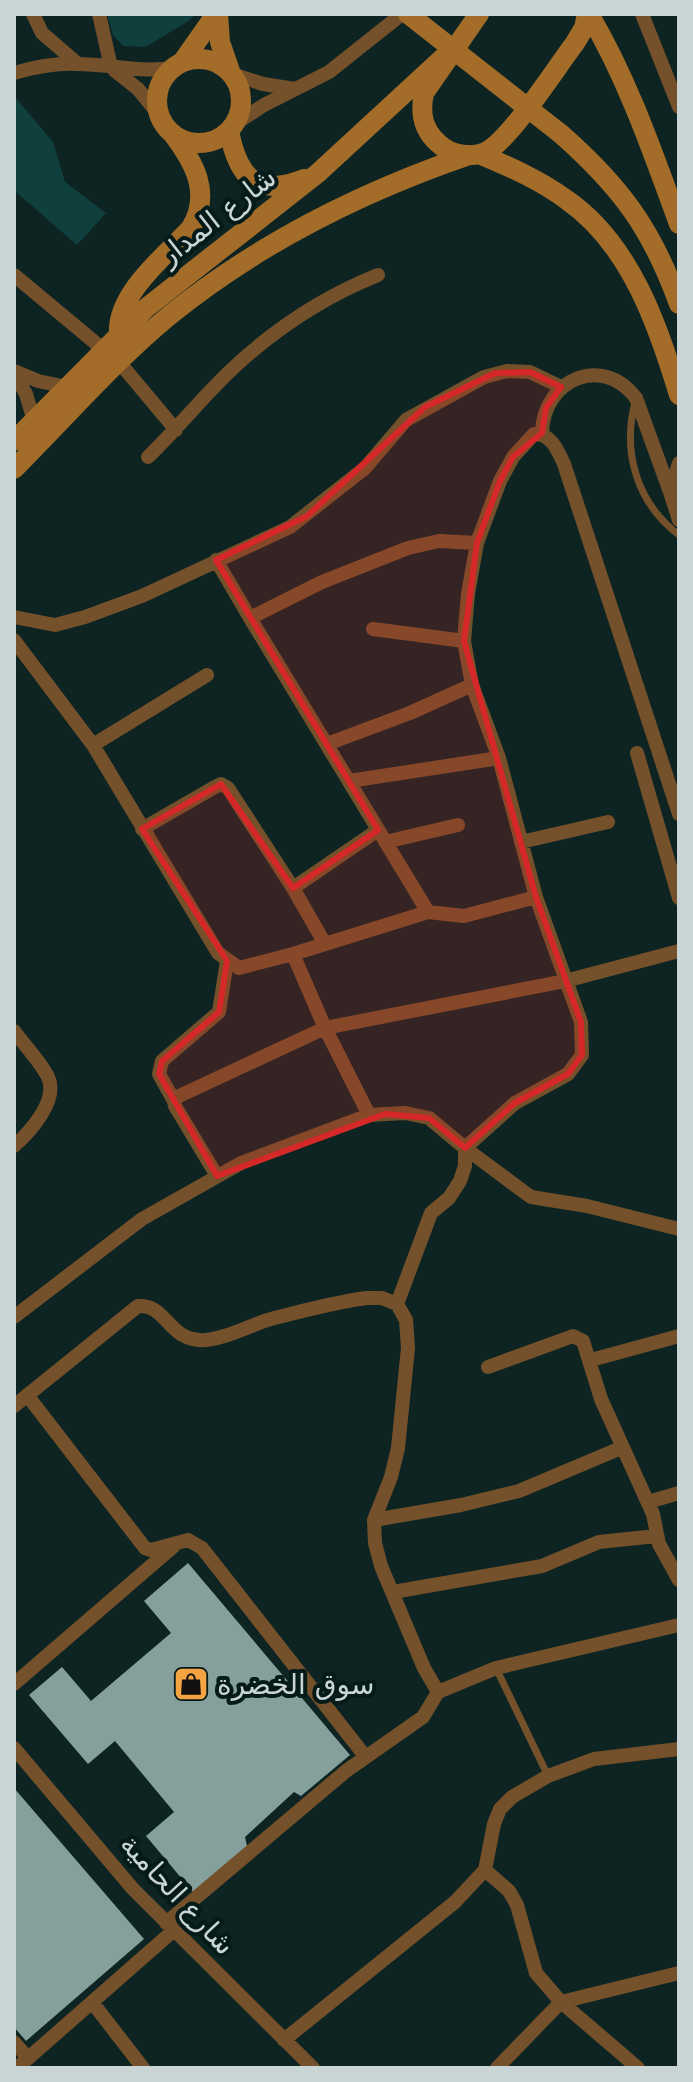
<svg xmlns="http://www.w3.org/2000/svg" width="693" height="2082" font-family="'DejaVu Sans','Noto Sans Arabic',sans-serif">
<rect width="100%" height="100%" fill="#0e2423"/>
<path fill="#10403e" d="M107 14H196L187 22 145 47 123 46 113 35Z
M14 96 53 142 65 182 106 213 77 245 14 190Z"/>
<path fill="#859f9d" d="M188 1563 350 1755 301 1796 294 1792 245 1837 247 1846 193 1892 146 1836 174 1812 115 1741 88 1764 29 1695 62 1667 91 1701 171 1633 144 1601Z
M14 1788 144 1939 26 2041 14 2027Z"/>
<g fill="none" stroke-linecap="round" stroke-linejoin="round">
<path stroke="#74512a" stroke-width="7" d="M635 402C622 453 637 503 679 535
M496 1668 548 1776"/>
<path stroke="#74512a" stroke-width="14" d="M33 14 42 33 78 64
M99 14 111 67
M642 14 679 107
M114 70 138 89 160 116
M14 73C35 67 55 63 77 64 110 64 139 73 173 68
M232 74 263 84 295 89
M235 124 264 105 329 72 402 14
M14 275 104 350
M119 362 176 430
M14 371 38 381 67 387
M14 373 26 394 34 421
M542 433C543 380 602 353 636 398L670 492
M148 457C176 430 201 399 229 372 272 331 323 297 378 275
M679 463 670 492 679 520
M216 560 250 618 322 582 408 548 439 541 477 543
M14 617 55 625 85 617 142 596 290 527 365 468 406 420 484 377 507 371 530 372 561 387
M250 618 428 912 464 916 536 897
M373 629 464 641
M14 640 93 745 218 953 239 968 293 954 428 912
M327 744 410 713 472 685
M93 745 207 675
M637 753 679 898
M349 781 499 758
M142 829 213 788 221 784 228 788 293 888 325 944
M385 842 458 825
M521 842 608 822
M293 888 378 830
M293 954 325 1028 369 1115
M14 1031C25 1046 40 1061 48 1077 59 1100 30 1132 14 1146
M174 1101 159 1074 162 1061 219 1012 227 961
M217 1176 175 1106 174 1101 179 1096 325 1028 565 981 679 951
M397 1304 431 1213 449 1198 460 1181 465 1166V1148L515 1103 568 1074 582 1055 581 1022 536 897 499 758 472 685 464 641 468 594 477 543 500 481 513 457 534 434C551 433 558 451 564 464L679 814
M14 1317 142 1219 241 1163 369 1115 405 1113 429 1118 465 1148 531 1197 587 1206 679 1229
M591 1360 679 1336
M488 1367 573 1336 583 1341 601 1399 653 1514 659 1544 679 1580
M27 1395 145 1548 151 1550 188 1540 202 1548 365 1756
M14 1406 138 1306C168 1304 168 1343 206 1340 228 1338 250 1325 271 1319 302 1311 335 1302 367 1298H382L397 1304 406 1320 408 1348 398 1448 391 1477 374 1520 375 1543 381 1566 424 1668 438 1692 423 1717 346 1771 166 1923
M648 1502 679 1493
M374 1520 461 1505 519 1491 621 1448
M393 1592 542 1566 599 1542 656 1536
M14 1684 174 1546
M438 1692 496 1668 679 1625
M14 1748 133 1889 313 2068
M485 1870 509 1891 517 1905 536 1973 561 2002 638 2068
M92 2002 143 2068
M284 2040 455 1902 485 1870 494 1824 500 1809 512 1797 548 1776 594 1759 679 1749
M14 2042 28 2058
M17 2068 173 1931
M497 2068 561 2002 679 1973"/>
<path stroke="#a36c28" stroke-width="20" d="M218 14 220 42 230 71
M479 14 424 93C420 112 422 129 438 143 451 156 474 159 489 150 513 135 556 68 575 43L584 28 587 14
M589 14C628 80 653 153 679 224
M157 101a42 42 0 1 1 84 0a42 42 0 1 1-84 0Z
M183 61 216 14
M229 131C238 177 256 198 304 179
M561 134C621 187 652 229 679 304
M479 154C510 167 540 180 567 200 630 244 658 325 679 395
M119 334C116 294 166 255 191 228 212 193 194 162 172 133
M14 441 146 308 318 173 460 42
M14 469C65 418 114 361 170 315 259 243 361 192 469 155"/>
<path stroke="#a36c28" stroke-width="20" d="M408 14 561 134"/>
</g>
<path fill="#d62828" fill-opacity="0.2" stroke="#d62828" stroke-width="6" stroke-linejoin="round" d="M530 372 561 387 546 408 542 433 513 457 500 481 477 543 464 641 536 897 581 1022 582 1055 568 1074 515 1103 465 1148 429 1118 385 1114 217 1176 159 1074 162 1061 219 1012 227 961 142 829 221 784 293 888 378 830 216 560 307 516 425 407 495 373Z"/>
<defs>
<g id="shop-square" transform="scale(1.8)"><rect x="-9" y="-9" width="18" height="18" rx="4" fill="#f4a443" stroke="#051b1a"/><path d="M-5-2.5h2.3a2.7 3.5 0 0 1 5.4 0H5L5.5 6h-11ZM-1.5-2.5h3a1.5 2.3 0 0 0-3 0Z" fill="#111"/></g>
</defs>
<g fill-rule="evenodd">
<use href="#shop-square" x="191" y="1684"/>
</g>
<g text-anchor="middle" stroke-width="8" stroke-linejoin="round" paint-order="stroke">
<g font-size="28" fill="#c8d5d4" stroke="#051b1a">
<text transform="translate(217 216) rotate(-38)" y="10">شارع المدار</text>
<text transform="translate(178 1894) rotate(47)" y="10">شارع الحامية</text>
</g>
<g font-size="28" fill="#c8d5d4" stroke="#051b1a" text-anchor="start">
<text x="217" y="1694">سوق الخضرة</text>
</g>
</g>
<rect width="693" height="2082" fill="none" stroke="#c8d5d4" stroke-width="32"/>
</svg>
